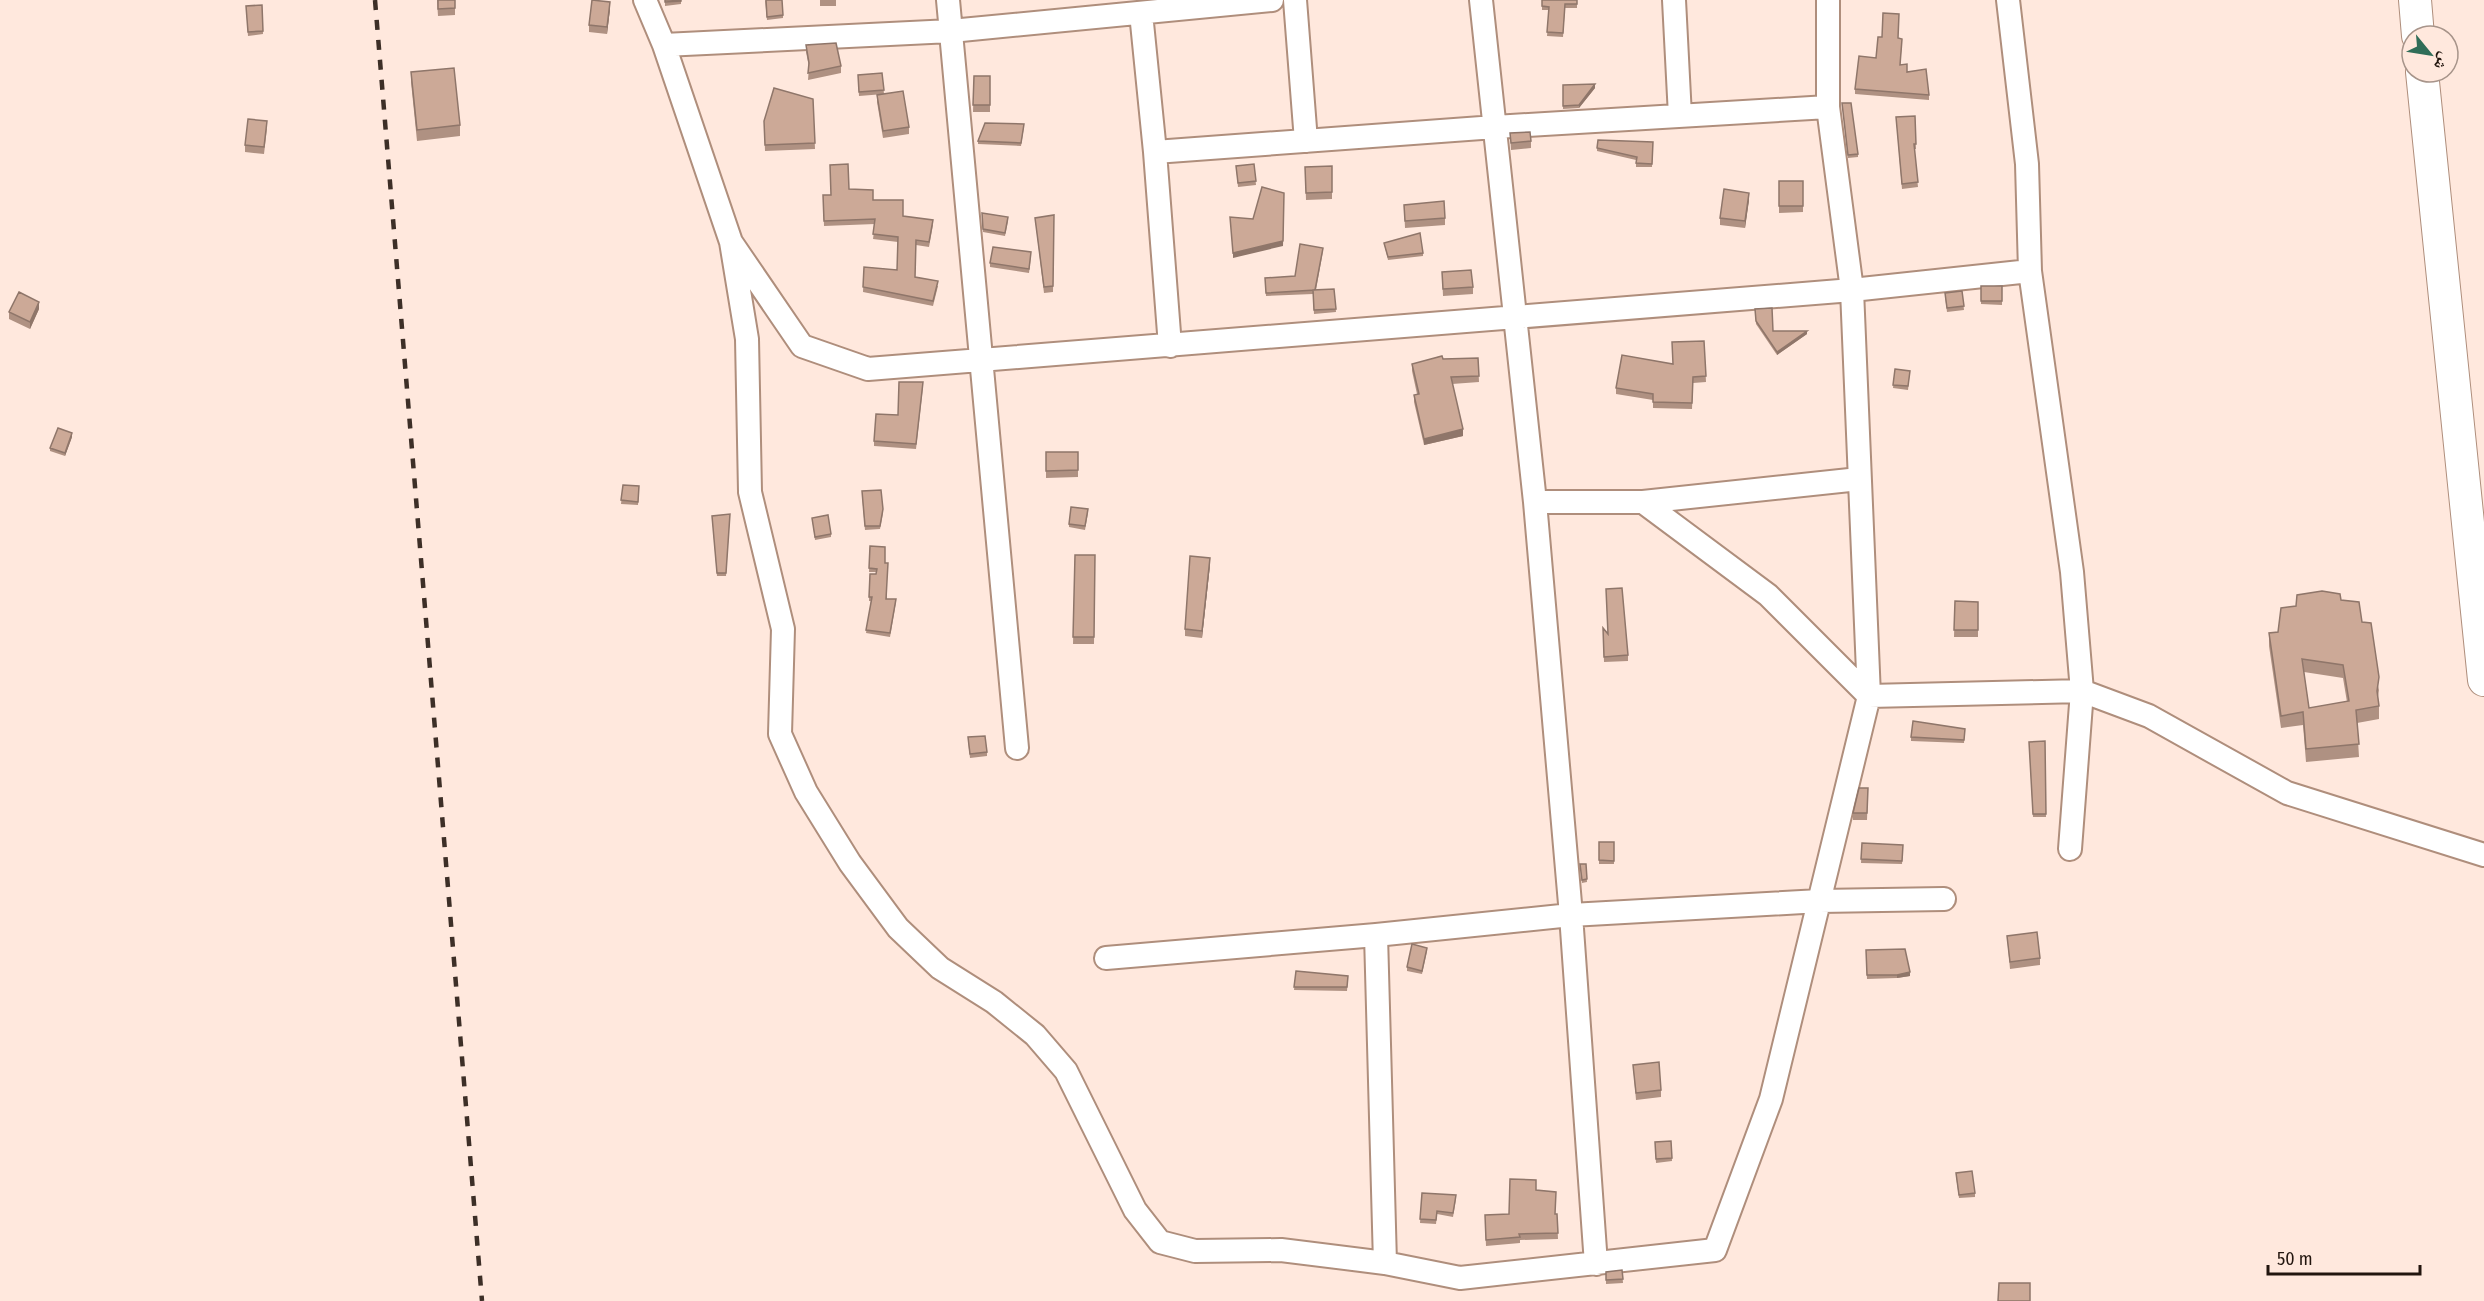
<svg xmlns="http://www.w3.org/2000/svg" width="2484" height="1301" font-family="'Fira Sans Condensed','Noto Naskh Arabic',sans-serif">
<rect width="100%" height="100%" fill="#ffe8dd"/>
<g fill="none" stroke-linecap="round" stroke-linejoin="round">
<g stroke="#af8e7c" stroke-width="26">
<path id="street" d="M645 0 664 45 731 242 802 346 868 369 1852 290 2030 271
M948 0 1017 748
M1295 0 1306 141
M1481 0 1535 502 1571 915 1596 1264
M1674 0 1680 116
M2008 0 2027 164 2030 271 2072 572 2082 691 2070 849
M1141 13 1155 152 1170 346
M664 45 951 31 1272 0
M1155 152 1495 127 1828 107
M731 242 747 339 750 492 783 629 780 734 806 792 850 863 898 928 940 968 994 1002 1035 1035 1066 1071 1135 1210 1160 1242 1195 1251 1281 1250 1385 1263 1460 1278 1715 1250 1771 1099 1869 696 1852 290 1828 107V0
M1535 502H1643L1768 595 1869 696 2082 691 2149 716 2287 793 2484 855
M1643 502 1859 479
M1376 935 1385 1263
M1106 958 1376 935 1571 915 1820 901 1944 899"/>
</g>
<g stroke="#af8e7c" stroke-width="34">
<path id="secondary" d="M2415 0 2418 36
M2422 72 2484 680"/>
</g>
<use href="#street" stroke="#fff" stroke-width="22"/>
<use href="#secondary" stroke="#fff" stroke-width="32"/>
<path stroke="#3d2f27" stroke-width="4.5" stroke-dasharray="10 10" stroke-linecap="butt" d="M375 0 482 1301"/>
</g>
<path fill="#af9182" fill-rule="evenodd" d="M437 0H455V15L438 16Z
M665 0H681V4L665 6Z
M765 0 783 15V18L767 20Z
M820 0H836V6H820Z
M1542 0H1577V8H1565L1563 37 1547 36 1549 10H1542Z
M262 5 263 34 248 36 246 6Z
M610 9 607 34 589 32V25Z
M1899 38 1902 44 1900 65 1929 95V100L1855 94V89L1876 58Z
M806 45 841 66V73L808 80 809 67 806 52Z
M411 72 460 125V136L417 141 411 82Z
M882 73 884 94 859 96 858 75Z
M974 76H990V112H973Z
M1563 85 1595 88 1579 108 1563 109Z
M877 95 909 127V134L883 138 877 102Z
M813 99 815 149 765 151 764 121Z
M1842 103 1858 154V157L1848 158Z
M1915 116 1916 149H1914L1918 187 1902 189 1896 117Z
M1024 127 1021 146 978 144V141Z
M267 128 264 154 245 152V145Z
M1510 133 1531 141V148L1511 150Z
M1653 142 1652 167H1636V160L1597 151V148Z
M1254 164 1256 185 1238 187 1236 166Z
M1332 166V199L1306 200 1305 167Z
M1779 181H1803V212L1779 213Z
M849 189 873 200 903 216 933 225 929 247 916 245 915 277 938 286 933 306 863 292 864 267 897 270 898 242 873 239 875 224 824 226 823 195H831Z
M1749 200 1745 228 1720 225V218Z
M1404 205 1445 218V225L1405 228Z
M982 213 1008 221 1005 236 983 232Z
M1035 218 1054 221 1053 292 1044 293Z
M1384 243 1423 253V256L1388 260Z
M1323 251 1316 290 1334 289 1336 312 1314 314 1313 294 1266 296 1265 278 1295 276Z
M1031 256 1029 273 990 267V263Z
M1442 272 1473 287V294L1443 296Z
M1981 286H2002V305L1981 304Z
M1962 291 1964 310 1947 312 1945 296Z
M39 309 30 329 9 319V312Z
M1755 309 1773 331 1807 334 1777 355 1756 324Z
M1704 341 1706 382 1693 383 1692 409 1653 408V400L1616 394V388L1673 364Z
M1478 358 1479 382 1452 384 1463 436 1424 445 1414 402V395L1417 394 1412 371V364L1443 359Z
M1895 369 1910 371 1908 390 1893 388Z
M923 387 916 449 874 446V441Z
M72 437 65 456 50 451V448Z
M1046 452H1078V477L1046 478Z
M623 485 639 486 638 505 621 504Z
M862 495 883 513 880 529 865 530Z
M1088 513 1085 530 1069 527V524Z
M730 514 726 576H717L712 516Z
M812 518 831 534V537L815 540Z
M870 546 885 563 887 599 896 602 890 637 866 633 871 601H869L870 574H876V572H869Z
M1075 555H1095L1094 644H1073Z
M1210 565 1202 638 1185 636V629Z
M2341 600 2362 622 2379 690 2378 697 2379 706V719L2357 723 2359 757 2306 762 2303 725 2281 728 2269 646V633L2278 632ZM2304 672 2343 678 2347 702 2309 708Z
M1955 601 1978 602V637H1954Z
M1603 628 1628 655V661L1604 662Z
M1965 729 1964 743 1911 741V737Z
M968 741 987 752V756L970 758Z
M2045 741 2046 817H2033L2029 742Z
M1868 788 1867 820H1853V813Z
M1599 842H1614V864H1599Z
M1862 843 1903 845 1902 864 1861 863Z
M1580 864H1586L1587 882 1582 883Z
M2007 936 2040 958V965L2010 969Z
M1866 950 1910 976 1897 978 1867 979Z
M1427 951 1422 974 1407 971V967Z
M1296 971 1348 976 1347 991 1294 990Z
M1633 1065 1661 1090V1097L1636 1100Z
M1671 1141 1672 1161 1656 1163 1655 1142Z
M1956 1176 1975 1193V1197L1959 1198Z
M1536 1190 1555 1214H1557L1558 1239 1520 1240V1243L1486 1246 1485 1221 1509 1214Z
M1422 1193 1456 1199 1453 1217 1437 1214 1436 1224 1420 1223Z
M1622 1270 1623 1283 1606 1284V1272Z"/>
<path fill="#8f766a" d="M610 2V9L607 34V27Z
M1595 84V88L1579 108V105Z
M1749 193V200L1745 228V221Z
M1284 198 1283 246 1233 258V253Z
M39 302V309L30 329V322Z
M1807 331V334L1777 355V352Z
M1463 429V436L1424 445V439Z
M72 433V437L65 456V453Z
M1210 558V565L1202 638V631Z
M1910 972V976L1897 978V975Z"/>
<path fill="#cca997" stroke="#8f766a" stroke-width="1.5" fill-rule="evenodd" d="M438 0H455V8L438 9Z
M592 0 610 2 607 27 589 25Z
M665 0H681V1L665 2Z
M766 0H782L783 15 767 17Z
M1542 0H1577V4H1565L1563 33 1547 32 1549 7 1542 6Z
M262 5 263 31 248 32 246 6Z
M1883 13 1899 14 1898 38 1902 39 1900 65 1907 64V72L1926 69 1929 95 1855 89 1859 56 1876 58 1878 37H1882Z
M836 43 841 66 808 73 809 63 806 45Z
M454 68 460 125 417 130 411 72Z
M882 73 884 90 859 92 858 75Z
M974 76H990V105H973Z
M1595 84 1579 105 1563 106V85Z
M774 88 813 99 815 143 765 145 764 121Z
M903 91 909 127 883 131 877 95Z
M1842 103H1851L1858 154 1848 155Z
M1915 116 1916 144H1914L1918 182 1902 184 1896 117Z
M248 119 267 121 264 147 245 145Z
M985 123 1024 124 1021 143 978 141Z
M1530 132 1531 141 1511 143 1510 133Z
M1598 140 1653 142 1652 164 1636 163 1637 157 1597 148Z
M848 164 849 189 873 190V200H903V216L933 220 929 242 916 240 915 277 938 281 933 301 863 287 864 267 897 270 898 237 873 234 875 219 824 221 823 195H831L830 165Z
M1254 164 1256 181 1238 183 1236 166Z
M1332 166V192L1306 193 1305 167Z
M1779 181H1803V206H1779Z
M1262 187 1284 193 1283 241 1233 253 1230 217 1253 219Z
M1724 189 1749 193 1745 221 1720 218Z
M1444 201 1445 218 1405 221 1404 205Z
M982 213 1008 217 1005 233 983 229Z
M1054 215 1053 286 1044 287 1035 218Z
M1420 233 1423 253 1388 257 1384 243Z
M1300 244 1323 248 1315 290 1266 293 1265 278 1295 276Z
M993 247 1031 252 1029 269 990 263Z
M1471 270 1473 287 1443 289 1442 272Z
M1981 286H2002V301H1981Z
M1334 289 1336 309 1314 310 1313 290Z
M1962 291 1964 306 1947 308 1945 293Z
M19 292 39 302 30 322 9 312Z
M1772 308 1773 331H1807L1777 352 1756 321 1755 309Z
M1704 341 1706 376 1693 377 1692 403 1653 402V394L1616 388 1622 355 1673 364 1672 342Z
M1442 356 1443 359 1478 358 1479 376 1451 377 1463 429 1424 439 1414 395 1419 394 1412 364Z
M1895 369 1910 371 1908 386 1893 385Z
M899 382H923L916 444 874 441 876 414 898 415Z
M58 428 72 433 65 453 50 448Z
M1046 452H1078V470L1046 471Z
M623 485 639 486 638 502 621 500Z
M881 490 883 509 880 526H865L862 491Z
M1071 507 1088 509 1085 526 1069 524Z
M730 514 726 573H717L712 516Z
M828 515 831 534 815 537 812 518Z
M870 546 885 547V563H888L886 599H896L890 633 866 630 872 597H869L870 574H876L877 569 869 568Z
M1075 555H1095L1094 637H1073Z
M1190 556 1210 558 1202 631 1185 629Z
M1622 588 1628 655 1604 657 1603 628 1608 634 1606 589Z
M2322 591 2340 594 2341 600 2359 602 2362 622 2371 623 2379 677 2377 691 2379 706 2356 710 2359 744 2306 749 2303 712 2281 716 2269 633 2278 632 2281 608 2296 606 2297 595ZM2302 659 2343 665 2349 701 2309 708Z
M1955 601 1978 602V630H1954Z
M1913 721 1965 729 1964 740 1911 737Z
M985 736 987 752 970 754 968 737Z
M2045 741 2046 814H2033L2029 742Z
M1859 788H1868L1867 813H1853Z
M1599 842H1614V861L1599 860Z
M1862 843 1903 845 1902 861 1861 859Z
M1580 864H1586L1587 879 1582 880Z
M2037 932 2040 958 2010 962 2007 936Z
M1412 944 1427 948 1422 971 1407 967Z
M1905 949 1910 972 1897 975H1867L1866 950Z
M1296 971 1348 976 1347 987H1294Z
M1659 1062 1661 1090 1636 1093 1633 1065Z
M1671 1141 1672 1158 1656 1159 1655 1142Z
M1972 1171 1975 1193 1959 1195 1956 1173Z
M1510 1179 1536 1180V1190L1556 1192 1555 1214H1557L1558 1233 1519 1234 1520 1237 1486 1240 1485 1215 1509 1214Z
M1422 1193 1456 1195 1453 1213 1437 1211 1436 1220 1420 1219Z
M1622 1270 1623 1279 1606 1280V1272Z
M1999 1283H2030V1301H1998Z"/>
<g transform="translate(2430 54) rotate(120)"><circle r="28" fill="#ffe8dd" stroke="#a7948a" stroke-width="1.5"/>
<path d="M0-4.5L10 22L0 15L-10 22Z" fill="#306d58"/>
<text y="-9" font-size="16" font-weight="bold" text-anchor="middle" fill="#22150e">ش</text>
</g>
<path d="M2268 1265v9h152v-9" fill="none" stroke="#22150e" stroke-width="3"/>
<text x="2277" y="1265" font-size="18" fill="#22150e" stroke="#ffe8dd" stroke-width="4.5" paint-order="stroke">50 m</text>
</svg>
